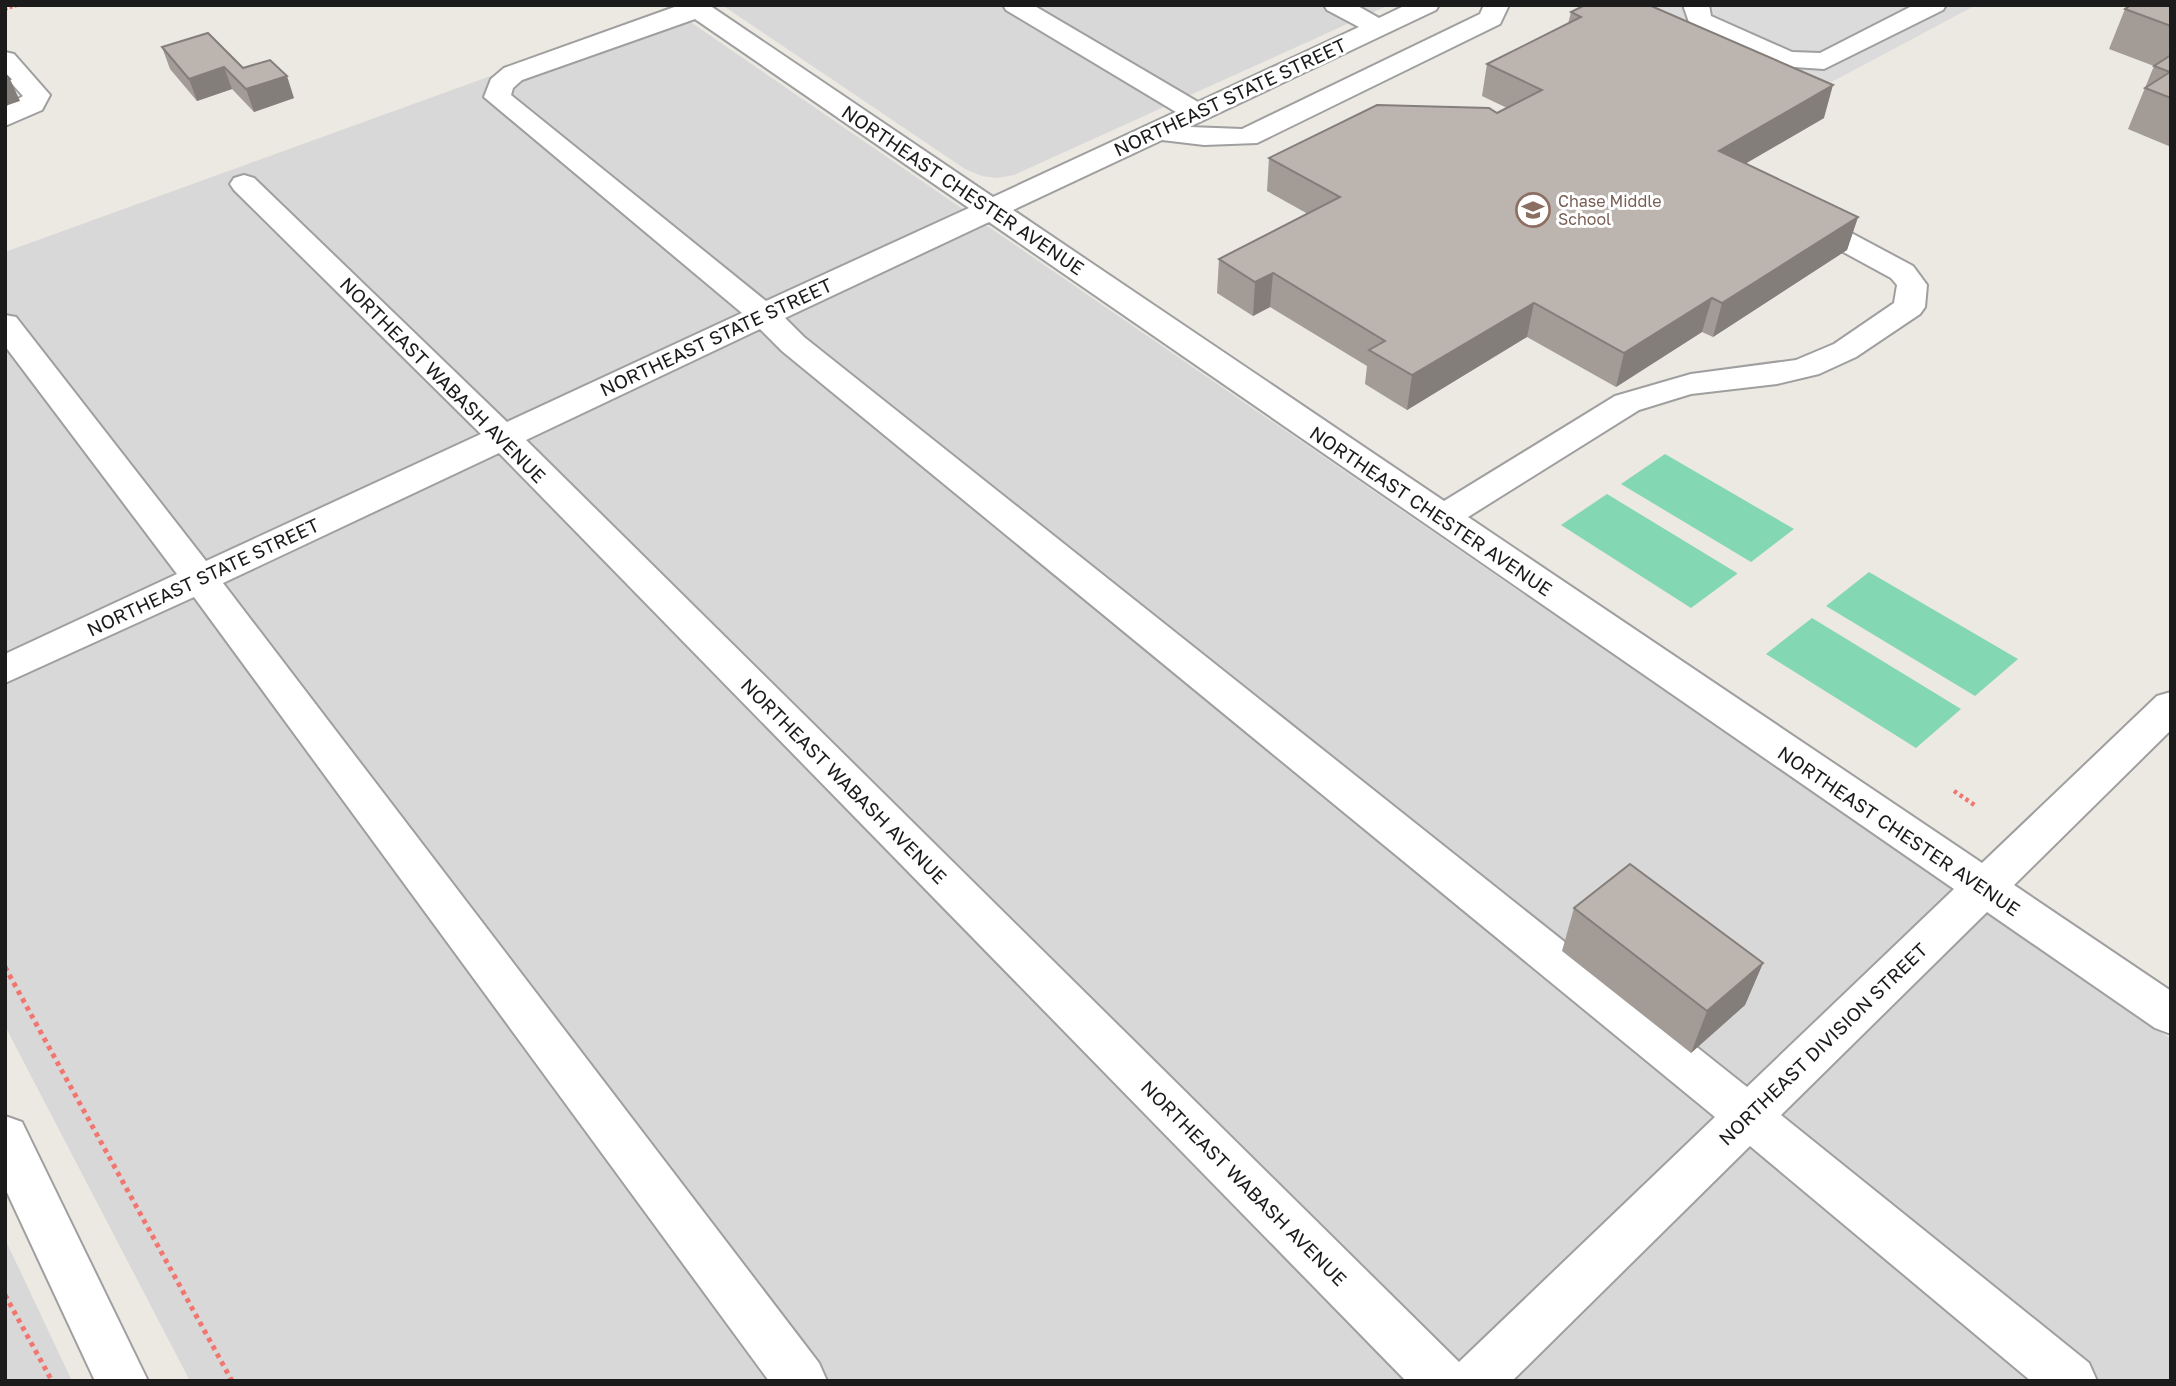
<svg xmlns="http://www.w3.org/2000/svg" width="2176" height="1386" font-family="'Golos Text',sans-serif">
<rect width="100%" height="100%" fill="#ece8e2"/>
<path fill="#d9d8d8" d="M722 5H1389L1014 175 997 178 982 176 965 169Z
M673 10 2171 1039V1381H190L5 1026V252Z
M5 1239 72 1381H5Z"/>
<path fill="#84d7b3" d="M1665 454 1794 529 1751 562 1621 484Z
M1607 494 1737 573V574L1691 608 1561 525Z
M1869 572 2018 659 1975 696 1826 606Z
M1812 618 1961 709 1916 748 1766 654Z"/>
<path fill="#dbdbdb" d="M1645 5H1976L1824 86Z"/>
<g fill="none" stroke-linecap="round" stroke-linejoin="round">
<g stroke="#9f9f9f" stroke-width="4">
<path id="minor" d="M680 5H709L993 197 1176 112 1006 10 1003 5H1033L1198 102 1359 27 1327 10 1324 5H1356L1379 18 1406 5H1439L1436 10 1189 127 1242 129 1480 14 1484 5H1509L1500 24 1257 143 1204 145 1162 140 1013 210 1444 501 1615 396 1691 374 1796 360 1834 344 1894 303 1897 285 1891 278 1792 224 1787 218 1792 212 1802 209 1812 212 1913 266 1927 285 1925 307 1920 314 1856 357 1819 374 1777 384 1691 394 1639 410 1468 517 1982 863 2157 696 2171 692V730L2014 885 2171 991V1034L2155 1028 1987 912 1781 1115 2089 1363 2097 1381H2031L1750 1146 1512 1381H1406L499 453 223 583 819 1363 827 1381H769L194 597 5 683V654L177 574 5 346V315L16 317 206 561 481 434 234 190 230 184 234 178 244 175 254 178 507 422 742 313 484 97 491 79 504 68ZM695 19 969 208 766 301 511 95 513 88 522 80ZM989 222 1954 889 1747 1087 804 337 785 318ZM760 329 782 351 1715 1117 1459 1362 526 440Z
M1683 5H1709L1711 16 1792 52 1820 53 1914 5H1946L1943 10 1824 69 1779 66 1690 25Z
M5 52 14 54 50 95 42 110 5 126V107L23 96 5 76Z
M5 1116 22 1122 148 1381H95L5 1188Z"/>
</g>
<path stroke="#f0766f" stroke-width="3.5" stroke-dasharray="2.5 2.5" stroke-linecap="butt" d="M5 9 18 5"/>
<path stroke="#f0766f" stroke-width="4.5" stroke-dasharray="3.5 3.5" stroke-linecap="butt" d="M1954 791 1976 806"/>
<path stroke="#f0766f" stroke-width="5" stroke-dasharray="4.5 4.5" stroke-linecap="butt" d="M5 967 232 1381
M5 1295 52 1381"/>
<use href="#minor" fill="#fff" fill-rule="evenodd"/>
</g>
<path fill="#a29b96" d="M2171 5V147L2128 129 2154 66 2109 49 2125 9Z
M1571 12 1824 118 1745 164 1858 217 1847 250 1713 337 1702 332 1616 387 1527 337 1407 410 1365 384 1367 366 1270 307 1253 316 1217 293 1219 259 1308 214 1267 191 1269 158 1497 113 1507 108 1482 96 1487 64 1568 24Z
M162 47 243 68 294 98 254 112 232 89 197 101 170 69Z
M1574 908 1763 963 1745 1005 1691 1053 1562 951Z"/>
<path fill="#847e7a" d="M224 67 232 89 197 101 189 79Z
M287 76 294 98 254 112 246 89Z
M10 79 20 101 5 106V80Z
M1833 85 1824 118 1710 184 1719 151Z
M1858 217 1847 250 1713 337 1722 303Z
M1273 273 1270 307 1253 316 1255 282Z
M1712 298 1702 332 1616 387 1624 353Z
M1534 303 1527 337 1407 410 1412 375Z
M1763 963 1745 1005 1691 1053 1707 1011Z"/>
<path fill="#bcb4af" stroke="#847e7a" stroke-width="2" d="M1585 5H1649L1833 85 1719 151 1858 217 1722 303 1712 298 1624 353 1534 303 1412 375 1369 350 1385 341 1273 273 1255 282 1219 259 1340 197 1269 158 1377 105 1489 108 1497 113 1542 90 1487 64 1581 17 1571 12Z
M2131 5H2171V26L2125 9Z
M208 33 243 68 270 60 287 76 246 89 224 67 189 79 162 47Z
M2171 55V98L2145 88 2170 72 2154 66Z
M5 74 10 79 5 80Z
M1630 864 1763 963 1707 1011 1574 908Z"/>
<defs>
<g id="school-ring" transform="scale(1.75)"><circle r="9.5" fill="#fff" stroke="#8d6e63" stroke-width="1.5"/><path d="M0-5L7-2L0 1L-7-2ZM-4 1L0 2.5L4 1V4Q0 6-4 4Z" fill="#8d6e63"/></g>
</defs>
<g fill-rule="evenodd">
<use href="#school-ring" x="1533" y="210"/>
</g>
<g text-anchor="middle" stroke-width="6" stroke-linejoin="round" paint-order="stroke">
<g font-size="16" fill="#785e54" stroke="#fff" text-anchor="start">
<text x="1558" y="207">Chase Middle<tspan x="1558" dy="18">School</tspan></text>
</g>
<g font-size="19" fill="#1b1b1b" stroke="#fff">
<text transform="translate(1230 97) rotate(-25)" y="7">NORTHEAST STATE STREET</text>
<text transform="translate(963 190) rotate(34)" y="7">NORTHEAST CHESTER AVENUE</text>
<text transform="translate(716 337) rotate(-25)" y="7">NORTHEAST STATE STREET</text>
<text transform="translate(443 380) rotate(45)" y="7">NORTHEAST WABASH AVENUE</text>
<text transform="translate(1431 511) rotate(34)" y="7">NORTHEAST CHESTER AVENUE</text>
<text transform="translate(203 577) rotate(-25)" y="7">NORTHEAST STATE STREET</text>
<text transform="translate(844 781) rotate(45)" y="7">NORTHEAST WABASH AVENUE</text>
<text transform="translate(1899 831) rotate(34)" y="7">NORTHEAST CHESTER AVENUE</text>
<text transform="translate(1823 1044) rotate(-44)" y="7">NORTHEAST DIVISION STREET</text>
<text transform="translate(1244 1183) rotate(45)" y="7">NORTHEAST WABASH AVENUE</text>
</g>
</g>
<rect width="2176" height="1386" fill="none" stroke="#1b1b1b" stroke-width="14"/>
</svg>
